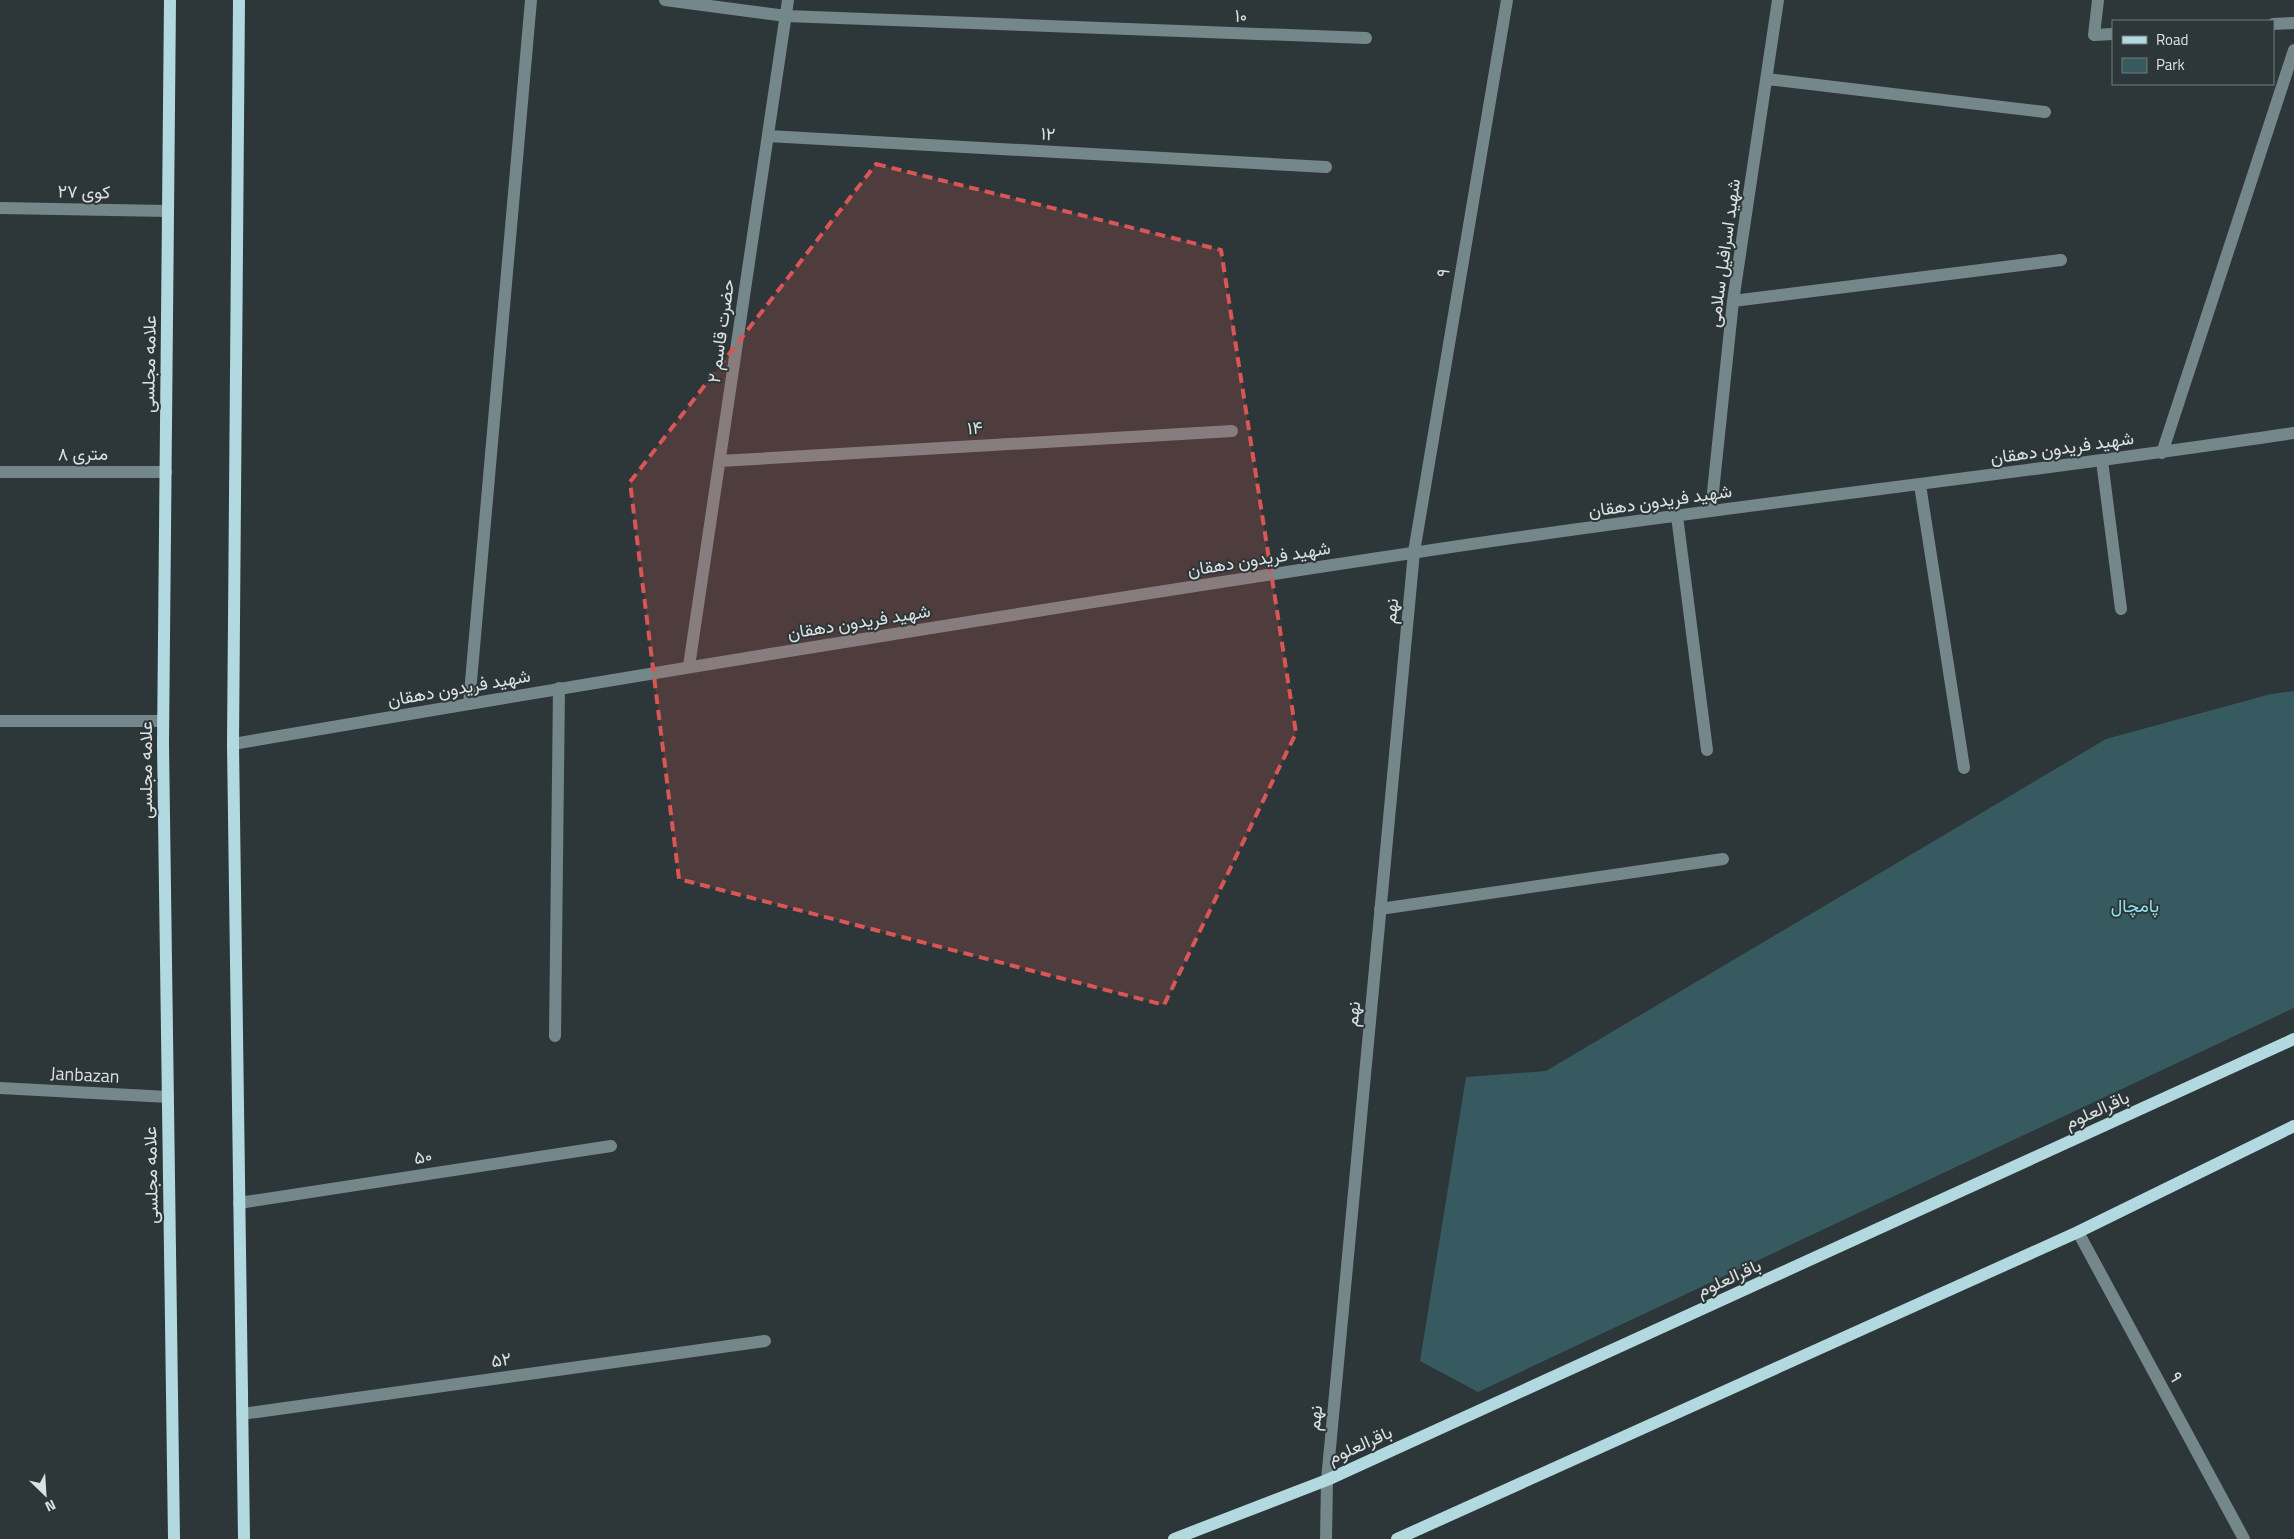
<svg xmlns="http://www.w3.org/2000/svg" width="2294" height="1539" font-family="'Titillium Web',Vazirmatn,sans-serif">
<rect width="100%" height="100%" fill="#2d3638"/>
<path fill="#375a60" d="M2294 691V1008L1478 1392 1420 1361 1466 1077 1546 1071 2106 739 2271 694Z"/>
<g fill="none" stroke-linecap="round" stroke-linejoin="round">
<path stroke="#74878a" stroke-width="12" d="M665 0 786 16 1366 38
M2098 0 2094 35 2113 34
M2273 24 2294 23
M1767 79 2045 112
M768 136 1326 167
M0 208 168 211
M1733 301 2061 260
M2162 453 2294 50
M720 461 1232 431
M2102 461 2121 609
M0 472H166
M1920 485 1964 768
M1711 511 1733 301 1778 0
M1677 516 1707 750
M689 666 788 0
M469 704 531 0
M0 721H163
M233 744C626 677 1018 612 1412 553 1705 508 2000 477 2294 433
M1380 909 1723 859
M555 1036 559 688
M0 1088 168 1097
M239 1203 611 1146
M2078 1232 2244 1539
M242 1414 765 1341
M1326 1539 1327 1480 1414 552 1507 0"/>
<path stroke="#b2d9e0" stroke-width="12" d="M170 0 163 744 174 1539
M239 0 233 744 244 1539
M1174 1539 1327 1480 2294 1039
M1397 1539 2078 1232 2294 1126"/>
</g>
<path fill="#d85656" fill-opacity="0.2" stroke="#d85656" stroke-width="4" stroke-dasharray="10 6" stroke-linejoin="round" d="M876 164 1221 250 1296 733 1164 1005 679 879 630 482Z"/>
<g text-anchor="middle" stroke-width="4" stroke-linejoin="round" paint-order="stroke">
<g font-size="18" fill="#dce1e2" stroke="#2d3638">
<text transform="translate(1241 16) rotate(2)" y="6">۱۰</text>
<text transform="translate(1048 134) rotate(3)" y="6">۱۲</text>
<text transform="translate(84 192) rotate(1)" y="6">کوی ۲۷</text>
<text transform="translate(1724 253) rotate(-82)" y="6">شهید اسرافیل سلامی</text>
<text transform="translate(1443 273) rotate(-80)" y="6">۹</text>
<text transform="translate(721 331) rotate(-82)" y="6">۲ حضرت قاسم</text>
<text transform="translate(149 364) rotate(-89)" y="6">علامه مجلسی</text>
<text transform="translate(975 428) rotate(-3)" y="6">۱۴</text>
<text transform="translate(2062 448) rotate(-8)" y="6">شهید فریدون دهقان</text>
<text x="83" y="460">۸ متری</text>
<text transform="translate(1660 501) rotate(-8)" y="6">شهید فریدون دهقان</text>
<text transform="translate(1259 559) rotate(-9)" y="6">شهید فریدون دهقان</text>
<text transform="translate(1391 611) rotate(-85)" y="6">نهم</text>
<text transform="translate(859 622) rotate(-9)" y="6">شهید فریدون دهقان</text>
<text transform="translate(459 688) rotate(-10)" y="6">شهید فریدون دهقان</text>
<text transform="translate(146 770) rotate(-90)" y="6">علامه مجلسی</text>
<text transform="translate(1353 1014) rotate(-85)" y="6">نهم</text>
<text transform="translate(85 1075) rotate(3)" y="6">Janbazan</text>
<text transform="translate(2097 1110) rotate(-24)" y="6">باقرالعلوم</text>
<text transform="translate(423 1157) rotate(-9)" y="6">۵۰</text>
<text transform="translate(151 1175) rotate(-91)" y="6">علامه مجلسی</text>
<text transform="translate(1729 1278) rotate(-24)" y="6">باقرالعلوم</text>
<text transform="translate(501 1360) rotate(-8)" y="6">۵۲</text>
<text transform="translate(2176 1377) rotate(62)" y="6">۹</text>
<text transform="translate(1315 1418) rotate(-85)" y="6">نهم</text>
<text transform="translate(1360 1445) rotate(-24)" y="6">باقرالعلوم</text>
</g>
<g font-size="18" fill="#91e0ee" stroke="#2d3638">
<text x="2135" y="912">پامچال</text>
</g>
</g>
<rect x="2112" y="20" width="162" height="65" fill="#2d3638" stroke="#737a7c"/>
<rect x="2122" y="36" width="25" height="8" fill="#b2d9e0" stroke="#737a7c"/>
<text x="2156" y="45" font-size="15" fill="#dce1e2">Road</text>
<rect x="2122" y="58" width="25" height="15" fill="#375a60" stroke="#737a7c"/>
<text x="2156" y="70" font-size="15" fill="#dce1e2">Park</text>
<g transform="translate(45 1494) rotate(155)" stroke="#2d3638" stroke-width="4" paint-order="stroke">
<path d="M0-4L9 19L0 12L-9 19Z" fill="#dce1e2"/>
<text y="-8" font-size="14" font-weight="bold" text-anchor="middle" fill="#dce1e2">N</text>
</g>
</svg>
